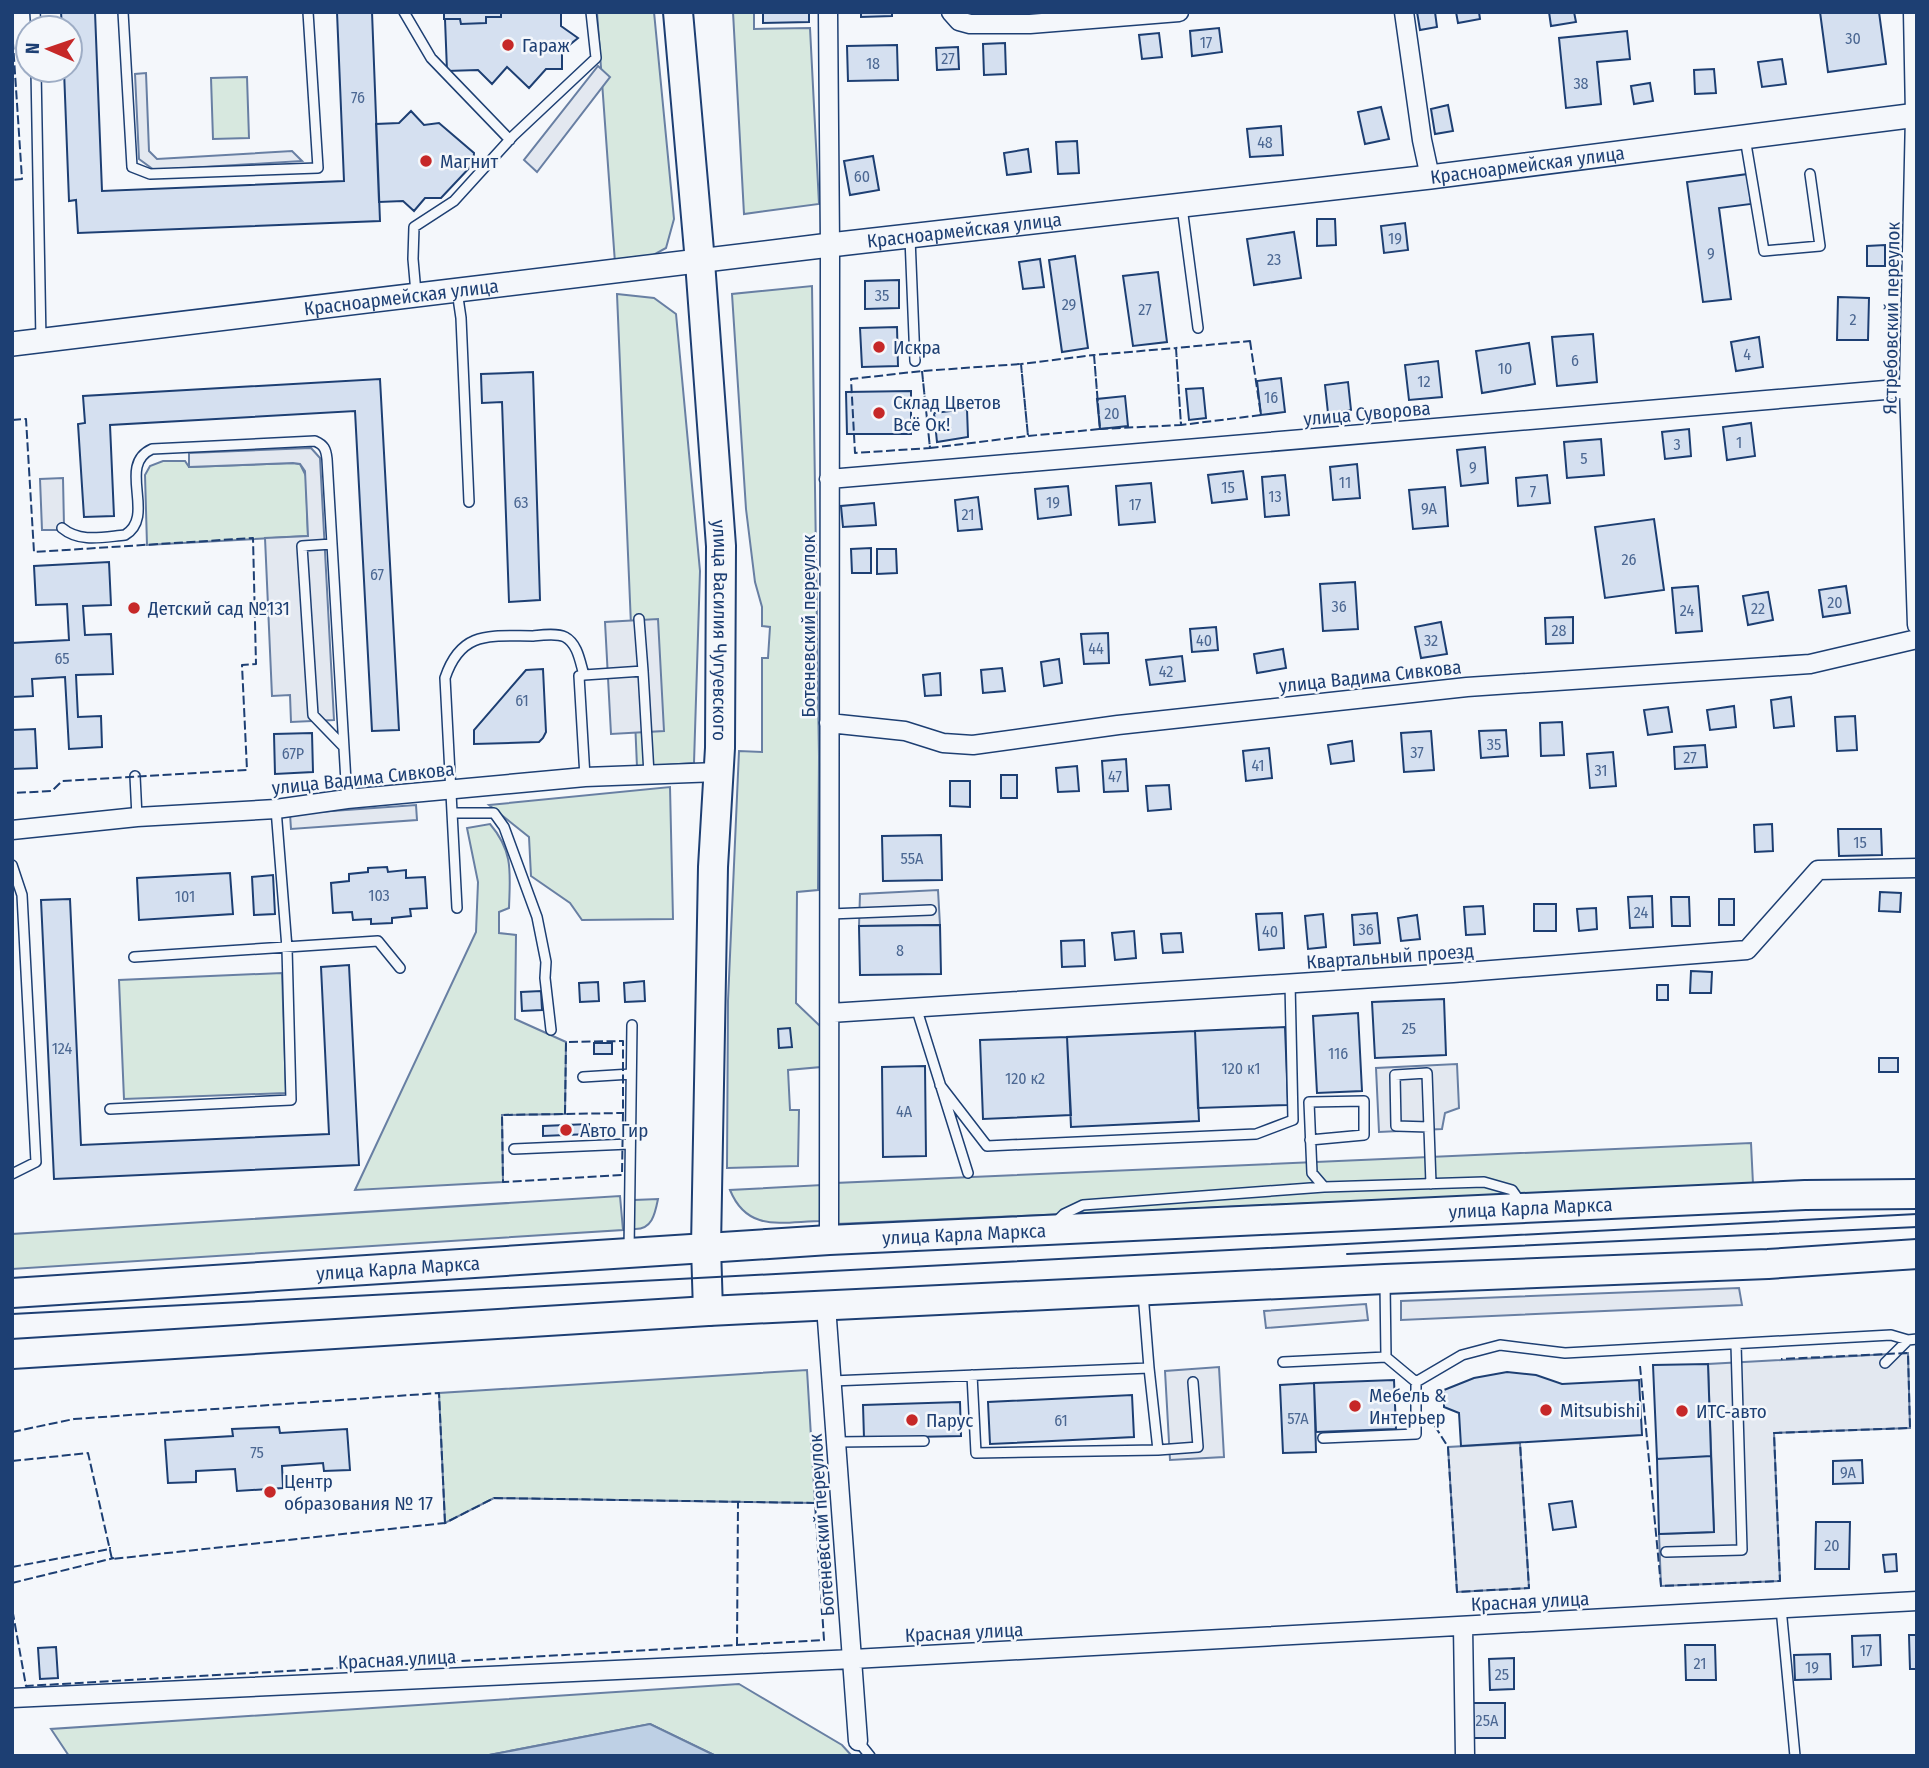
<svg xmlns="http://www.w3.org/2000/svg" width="1929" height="1768" font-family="'Fira Sans Condensed',sans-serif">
<rect width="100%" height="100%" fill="#f4f7fb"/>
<path fill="#d7e8df" stroke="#687fa3" stroke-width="2" d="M597 12H654L674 219 666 248 644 260 615 263Z
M733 12H754V29L810 28 819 204 744 214Z
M247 77 249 138 213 139 211 78Z
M812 286 819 757 818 890 797 892 796 1003 820 1026 821 1067 788 1070 790 1110H799L798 1166 727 1168 728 1001 739 751 762 752V658H768L770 627 762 626V607L755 582 746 509 732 294Z
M617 294 654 298 676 314 700 571 694 763 637 767Z
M163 461H185L189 467 293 463 300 464 306 476 308 536 147 545 145 475 150 466Z
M670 787 673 919 582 920 570 903 531 876 529 837 489 805Z
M490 824C514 852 510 874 509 908L499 912V933L516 935 515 1019 566 1042 565 1114 502 1115 503 1182 355 1190 476 932 478 882 467 828Z
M282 973 286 1093 124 1099 119 980Z
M1751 1143 1753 1184 836 1224 835 1183Z
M822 1185 823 1221C784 1221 748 1234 730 1190Z
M620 1196 623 1230 12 1269V1234Z
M658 1199C655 1214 652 1230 634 1229V1200Z
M807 1370 815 1503 494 1498 445 1523 439 1393Z
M739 1684 842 1745 852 1756H716L650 1724 484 1756H69L51 1729Z"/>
<path fill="#e3e8f0" stroke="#687fa3" stroke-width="2" d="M598 66 610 77 537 172 524 160Z
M146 73 149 151 157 159 292 151 302 161 154 170 139 159 135 74Z
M311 448 320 458 334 720 291 722 290 695 272 696 265 538 308 536 305 471 300 464 293 463 189 467V453Z
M63 478 64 526 59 530H42L40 479Z
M658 619 664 731 611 734 605 622Z
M416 805 417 820 291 829 290 814Z
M938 890 940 925 859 926 860 894Z
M1457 1064 1459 1108 1445 1113 1442 1129 1379 1132 1376 1068Z
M1739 1288 1742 1305 1401 1320V1301Z
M1366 1304 1368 1320 1266 1328 1264 1311Z
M1908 1353 1910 1428 1774 1433 1780 1581 1661 1586 1659 1534 1714 1532 1708 1364Z
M1219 1367 1224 1457 1170 1460 1165 1371Z
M1520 1443 1529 1588 1457 1592 1448 1447Z"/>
<path fill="#bed0e5" stroke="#687fa3" stroke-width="2" d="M650 1724 716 1756H484Z"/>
<path fill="#d5e0f0" stroke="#1d3f73" stroke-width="2" d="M61 12H95L102 191 344 181 337 12H372L380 221 78 233 76 200 69 201 64 70H70V28H62Z
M444 12H501V17H486V23L461 24 460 19H444Z
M501 12H561V26L578 38 562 51V69H546L529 88 507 67 492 84 478 70 447 71 445 19H460L461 24 486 23V17H501Z
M763 12H809V22L763 23Z
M861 12H892V16L861 17Z
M1417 12H1435L1437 27 1420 30Z
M1456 12H1479L1480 19 1458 23Z
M1549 12H1574L1576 22 1551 26Z
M1820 12H1879L1886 64 1828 72Z
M1219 28 1222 52 1192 56 1190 31Z
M1627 31 1630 59 1597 62 1601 104 1566 108 1559 38Z
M1159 33 1162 57 1142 59 1139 35Z
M1005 43 1006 74 984 75 983 44Z
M897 45 898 80 848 81 847 46Z
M958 47 959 69 937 70 936 48Z
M1782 59 1786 84 1762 87 1758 62Z
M1714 69 1716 93 1695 94 1694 70Z
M1650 83 1653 101 1634 104 1631 86Z
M1448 105 1453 131 1435 134 1431 109Z
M1381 107 1389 139 1365 144 1358 112Z
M411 111 424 125 439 123 474 153 473 164 441 198H425L414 211 403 201 379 202 376 124 399 123Z
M1281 126 1283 155 1250 157 1247 129Z
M1077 141 1079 173 1058 174 1056 142Z
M1028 149 1031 172 1007 175 1004 153Z
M873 156 879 190 850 195 844 161Z
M1748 174 1751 204 1719 208 1731 299 1703 302 1687 182Z
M1317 219H1335L1336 245 1317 246Z
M1405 223 1408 250 1384 253 1381 226Z
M1294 232 1301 278 1254 285 1247 239Z
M1885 245V266H1867V246Z
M1075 256 1088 348 1062 352 1049 260Z
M1040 259 1044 287 1023 289 1019 262Z
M1158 272 1167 342 1133 346 1123 276Z
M899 280V308L865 309V281Z
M1838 297 1869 298 1868 340H1837Z
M897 327 898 366 862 367 860 328Z
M1593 334 1597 382 1557 386 1552 337Z
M1759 337 1763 367 1736 371 1731 342Z
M1529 343 1535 384 1482 393 1476 351Z
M1438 361 1442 397 1409 400 1405 365Z
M533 372 540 600 509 602 502 402 482 403 481 374Z
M1281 378 1285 412 1261 415 1257 381Z
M380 379 399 730 372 731 355 411 110 425 114 516 84 517 78 424 85 423 83 396Z
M1348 382 1351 410 1328 413 1325 385Z
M1203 388 1206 418 1189 420 1186 389Z
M911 391V434H847L846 392Z
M1125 396 1128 426 1100 429 1097 399Z
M967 409 968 437 937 442 934 413Z
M1751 423 1755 456 1727 460 1723 427Z
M1689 429 1691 456 1665 459 1662 432Z
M1601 439 1604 475 1567 478 1564 442Z
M1485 447 1488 483 1461 486 1457 450Z
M1357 464 1360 498 1333 500 1330 467Z
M1243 471 1247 499 1212 503 1208 475Z
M1285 475 1289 515 1265 517 1262 477Z
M1547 475 1550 503 1518 506 1516 478Z
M1151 483 1155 522 1119 525 1116 486Z
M1068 486 1071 515 1038 519 1035 489Z
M1445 487 1448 526 1413 529 1409 490Z
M978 497 982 529 958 531 955 500Z
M874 503 876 525 843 527 841 506Z
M1654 519 1664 590 1605 598 1595 527Z
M871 548V573H852L851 549Z
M877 549H896L897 573 877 574Z
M109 562 111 605 83 606 85 635 111 634 113 674 76 675 78 717 101 716 102 747 69 749 65 677 32 679 33 696 12 697V643L69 640 67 604 36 605 34 566Z
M1355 582 1358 629 1323 631 1320 584Z
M1698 586 1702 631 1676 633 1672 588Z
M1846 586 1850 613 1823 617 1819 590Z
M1768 592 1773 620 1748 625 1743 596Z
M1573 617V643L1546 644 1545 618Z
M1441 622 1447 654 1421 658 1415 627Z
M1216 627 1218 650 1192 652 1190 629Z
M1108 633 1109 663 1084 664 1081 634Z
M1283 649 1286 668 1257 673 1254 654Z
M1182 656 1185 681 1150 685 1146 660Z
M1059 659 1062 683 1044 686 1041 662Z
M1002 668 1005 691 983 693 981 670Z
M543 669 546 732 543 738 539 742 474 744V730L526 670Z
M940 673 941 695 925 696 923 675Z
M1791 697 1794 726 1774 728 1771 700Z
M1734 706 1736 727 1710 730 1707 710Z
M1668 707 1672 732 1648 735 1644 710Z
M1855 716 1857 750 1837 751 1835 717Z
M1562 722 1564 755 1541 756 1540 723Z
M35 729 37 768 12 769V730Z
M1506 730 1508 756 1481 758 1479 731Z
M1431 731 1434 770 1404 772 1401 733Z
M312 733 313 772 275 774 274 734Z
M1352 741 1354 761 1331 764 1328 745Z
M1705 745 1707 767 1675 769 1674 747Z
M1269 748 1272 778 1246 781 1243 751Z
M1613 752 1616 786 1590 788 1587 754Z
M1126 759 1128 791 1104 792 1102 761Z
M1077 766 1079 791 1058 792 1056 768Z
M1001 775H1017V798H1001Z
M950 781H970V807L950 806Z
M1169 785 1171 809 1148 811 1146 786Z
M1772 824 1773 851 1755 852 1754 825Z
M1838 829H1881L1882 855 1839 856Z
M941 835 942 880 883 881 882 836Z
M387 867 388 872 406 870V878L425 877 427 908 410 909 411 916 392 918V923L371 924V919L353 920 352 912 333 913 331 883 349 881V874L368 872V868Z
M230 873 233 914 139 920 137 878Z
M273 875 275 914 254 915 252 877Z
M1880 892 1901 893 1900 912 1879 911Z
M1652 896 1653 927 1630 928 1628 897Z
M1671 897H1689L1690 926H1672Z
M70 899 81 1145 329 1134 321 967 349 965 359 1165 54 1179 41 900Z
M1719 899H1734V925H1719Z
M1534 904H1556V931H1534Z
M1483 906 1485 934 1466 935 1464 907Z
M1596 908 1597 929 1579 931 1577 909Z
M1282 913 1284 948 1259 950 1256 914Z
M1377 913 1380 943 1354 945 1352 915Z
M1323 914 1326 947 1308 949 1305 916Z
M1417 915 1420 939 1401 941 1398 918Z
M940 925 941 974 860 975 859 926Z
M1134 931 1136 958 1115 960 1112 933Z
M1181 933 1183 952 1163 953 1161 934Z
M1084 940 1085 966 1062 967 1061 941Z
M1691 971 1712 972 1711 993H1690Z
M644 981 645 1001 625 1002 624 983Z
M598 982 599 1001 580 1002 579 983Z
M1657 985H1668V1000H1657Z
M541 991 542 1010 522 1011 521 992Z
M1444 999 1446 1055 1375 1058 1372 1002Z
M1358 1013 1362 1091 1317 1093 1313 1016Z
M1285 1027 1288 1105 1198 1108 1195 1031Z
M790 1028 792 1047 779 1048 778 1029Z
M1195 1031 1199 1121 1071 1127 1067 1037Z
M1067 1037 1071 1115 983 1119 980 1040Z
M594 1043H612V1054H594Z
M1879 1058H1898V1072H1879Z
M925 1066 926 1156 883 1157 882 1067Z
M589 1124V1134L543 1136V1126Z
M1708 1364 1711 1456 1657 1459 1653 1365Z
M1507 1372 1536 1375 1562 1384 1639 1380 1642 1435 1461 1446 1459 1413 1444 1407V1390L1474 1378Z
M1394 1380 1396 1429 1316 1432 1314 1383Z
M1314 1383 1316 1452 1283 1453 1280 1385Z
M1132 1395 1134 1437 990 1444 988 1402Z
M960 1402 961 1436 864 1438 863 1405Z
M279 1427 280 1433 347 1429 350 1470 324 1471 323 1463 282 1466 283 1488 237 1491 235 1469 196 1471V1482L168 1483 165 1440 233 1436 232 1429Z
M1711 1456 1714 1532 1659 1534 1657 1459Z
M1862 1460 1863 1483 1833 1484V1461Z
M1572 1501 1576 1527 1553 1530 1549 1504Z
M1816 1522H1850L1849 1569H1815Z
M1896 1554 1897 1571 1885 1572 1883 1555Z
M1880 1635 1881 1665 1853 1667 1852 1636Z
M1909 1635H1917V1669H1910Z
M1685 1645H1715L1716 1680H1686Z
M56 1647 58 1678 40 1679 38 1648Z
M1830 1654 1831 1679 1795 1680 1794 1655Z
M1514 1658V1689L1490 1690 1489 1659Z
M1469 1703H1505V1738H1470Z"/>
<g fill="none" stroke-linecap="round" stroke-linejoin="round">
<g stroke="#1d3f73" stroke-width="12">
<path id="service" d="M35 12 36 28
M123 12 132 167 150 174 318 168 308 12
M404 12 431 58 510 140
M36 70 41 341
M1745 138 1764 251 1820 246 1810 174
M1182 207 1198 328
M910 238 915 361
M457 291 461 318 469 502
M416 293 413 259 414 227 454 201 513 136 596 58 591 12
M62 528C80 543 103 537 125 535 157 516 116 465 152 449L315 441C324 445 326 449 327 459L347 799
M332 544 302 546 313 715 343 746
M639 619 643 671
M584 675 643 671 649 774
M135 776 137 817
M452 813H494L504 827 537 917 546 962 545 978 551 1030
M12 865 22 895 36 1162 12 1174
M457 908 445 678C461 630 490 636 533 636 542 635 557 633 565 637 578 644 580 662 584 675L579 676 585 777
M830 914 931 910
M134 957 378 941 400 968
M916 1007 968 1173
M583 1077 631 1074
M940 1085 987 1146 1256 1134 1293 1120 1290 983
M110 1109 291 1100 287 948 276 809
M1429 1127 1396 1126 1395 1075 1427 1073 1431 1184
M1310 1140 1364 1135V1101L1309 1102 1312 1173 1324 1187 1484 1182 1512 1190 1521 1203
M514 1149 629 1144
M1056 1222 1064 1214 1083 1205 1324 1187
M629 1251 632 1025
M1385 1284 1386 1357 1416 1382 1462 1355 1500 1345 1565 1353 1891 1335 1908 1340 1917 1339
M1143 1293 1149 1368
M1283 1362 1386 1357
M1885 1363 1908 1340
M832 1381 1149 1368 1158 1450 976 1453 972 1375
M1323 1438 1416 1434V1382
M836 1442 924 1441
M1158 1450 1198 1447 1193 1382
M1666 1552 1742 1550 1736 1344
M1781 1608 1795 1756
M858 1741 870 1756"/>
</g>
<g stroke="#1d3f73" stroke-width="21">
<path id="minor" d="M828 12 830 245 829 1240
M951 12 959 21 970 24H1030L1179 12
M1404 12 1422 140 1430 177
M1913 12 1915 115 1909 388 1917 625
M829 479 1909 388
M829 723 905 731 943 743 973 745 1118 725 1467 687 1810 664 1917 639
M12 830 137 817 276 809 347 799 585 777 718 772
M830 1013 1453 973 1747 950 1818 870 1917 868
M826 1306 858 1741
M1463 1626 1465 1756
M12 1698 853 1659 1917 1601"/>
</g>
<g stroke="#1d3f73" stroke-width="26">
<g id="tertiary">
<path id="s1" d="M12 344 830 245 1430 177 1917 115"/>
</g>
</g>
<g stroke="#1d3f73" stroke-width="32">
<g id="primary">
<path id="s2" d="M678 12 700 262 721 546 720 748 713 867 706 1247 708 1311"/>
<path id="s3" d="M12 1293 829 1240 1805 1195 1917 1194"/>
<path d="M12 1354 708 1311 1385 1279 1768 1264 1917 1254"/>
</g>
</g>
<use href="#service" stroke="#f4f7fb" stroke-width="9"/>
<use href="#minor" stroke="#f4f7fb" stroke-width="18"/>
<use href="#tertiary" stroke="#f4f7fb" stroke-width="23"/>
<use href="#primary" stroke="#f4f7fb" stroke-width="28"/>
<path stroke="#1d3f73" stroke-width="2" d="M1347 1254 1917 1227
M12 1314 1917 1214"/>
<path stroke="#1d3f73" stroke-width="2" stroke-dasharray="9 3.5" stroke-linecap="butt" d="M12 28 22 179 12 180
M1250 341 1261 415 1181 425 1176 348Z
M1176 348 1181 425 1100 429 1094 355Z
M1094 355 1100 429 1028 436 1021 364Z
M1021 364 1028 436 930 448 922 371Z
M922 371 930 448 855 453 851 379Z
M12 420 26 419 34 552 253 538 256 664 242 665 247 770 62 781 52 791 12 793
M623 1113 622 1175 503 1182 502 1115Z
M565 1114 566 1042 623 1041V1113
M1640 1366 1661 1586 1780 1581 1774 1433 1910 1428 1908 1353 1781 1359
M1428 1415 1448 1447 1457 1592 1529 1588 1520 1443
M12 1432 74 1419 439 1393 445 1523
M12 1461 88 1453 112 1559 445 1523 494 1498 815 1503 824 1640 26 1686 12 1608
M12 1567 110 1549V1547
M12 1583 114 1558
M737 1646 738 1502"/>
</g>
<g fill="#c62828" stroke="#f4f7fb" stroke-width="2.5">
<circle cx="508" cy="45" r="7"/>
<circle cx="426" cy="161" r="7"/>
<circle cx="879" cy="347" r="7"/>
<circle cx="879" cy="413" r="7"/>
<circle cx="134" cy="608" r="7"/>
<circle cx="566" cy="1130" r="7"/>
<circle cx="1355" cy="1406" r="7"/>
<circle cx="1546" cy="1410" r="7"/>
<circle cx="1682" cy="1411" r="7"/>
<circle cx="912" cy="1420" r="7"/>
<circle cx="270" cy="1492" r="7"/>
</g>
<g text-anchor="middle" stroke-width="5" stroke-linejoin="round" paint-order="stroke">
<g font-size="16" fill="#4b6792">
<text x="1853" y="44">30</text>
<text x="1206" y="48">17</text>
<text x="948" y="64">27</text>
<text x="873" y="69">18</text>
<text x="1581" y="89">38</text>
<text x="358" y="103">76</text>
<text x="1265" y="148">48</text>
<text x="862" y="182">60</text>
<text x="1395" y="244">19</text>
<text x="1711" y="259">9</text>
<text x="1274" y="265">23</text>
<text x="882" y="301">35</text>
<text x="1069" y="310">29</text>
<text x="1145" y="315">27</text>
<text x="1853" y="325">2</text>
<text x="1747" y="360">4</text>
<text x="1575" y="366">6</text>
<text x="1505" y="374">10</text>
<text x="1424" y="387">12</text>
<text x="1271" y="403">16</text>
<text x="1112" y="419">20</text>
<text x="1739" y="448">1</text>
<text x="1677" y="450">3</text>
<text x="1584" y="464">5</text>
<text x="1473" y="473">9</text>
<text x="1345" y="488">11</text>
<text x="1228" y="493">15</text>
<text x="1533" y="497">7</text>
<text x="1275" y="502">13</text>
<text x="521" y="508">63</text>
<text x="1053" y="508">19</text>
<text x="1135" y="510">17</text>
<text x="1429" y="514">9А</text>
<text x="968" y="520">21</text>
<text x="1629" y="565">26</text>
<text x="377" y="580">67</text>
<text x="1835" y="608">20</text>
<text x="1339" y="612">36</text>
<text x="1758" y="614">22</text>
<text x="1687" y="616">24</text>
<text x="1559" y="636">28</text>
<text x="1204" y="646">40</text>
<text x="1431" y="646">32</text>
<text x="1096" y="654">44</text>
<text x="62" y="664">65</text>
<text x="1166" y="677">42</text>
<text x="522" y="706">61</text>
<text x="1494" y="750">35</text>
<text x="1417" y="758">37</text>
<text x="293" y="759">67Р</text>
<text x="1690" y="763">27</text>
<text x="1258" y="771">41</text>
<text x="1601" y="776">31</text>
<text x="1115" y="782">47</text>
<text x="1860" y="848">15</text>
<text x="912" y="864">55А</text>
<text x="379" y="901">103</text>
<text x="185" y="902">101</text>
<text x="1641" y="918">24</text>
<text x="1366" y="935">36</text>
<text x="1270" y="937">40</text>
<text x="900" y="956">8</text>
<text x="1409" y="1034">25</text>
<text x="62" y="1054">124</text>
<text x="1338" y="1059">116</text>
<text x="1241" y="1074">120 к1</text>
<text x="1025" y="1084">120 к2</text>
<text x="904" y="1117">4А</text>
<text x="1298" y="1424">57А</text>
<text x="1061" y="1426">61</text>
<text x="257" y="1458">75</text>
<text x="1848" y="1478">9А</text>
<text x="1832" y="1551">20</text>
<text x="1866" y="1656">17</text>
<text x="1700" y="1669">21</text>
<text x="1812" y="1673">19</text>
<text x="1502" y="1680">25</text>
<text x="1487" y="1726">25А</text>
</g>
<g font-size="19" fill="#1d3f73" stroke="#f4f7fb" text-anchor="start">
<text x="522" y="52">Гараж</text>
<text x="440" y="168">Магнит</text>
<text x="893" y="354">Искра</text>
<text x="893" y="409">Склад Цветов<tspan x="893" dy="22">Всё Ок!</tspan></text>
<text x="148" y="615">Детский сад №131</text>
<text x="580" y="1137">Авто Гир</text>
<text x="1369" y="1402">Мебель &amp;<tspan x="1369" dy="22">Интерьер</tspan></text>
<text x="1560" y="1417">Mitsubishi</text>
<text x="1696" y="1418">ИТС-авто</text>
<text x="926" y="1427">Парус</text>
<text x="284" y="1488">Центр<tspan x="284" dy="22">образования № 17</tspan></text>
</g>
<g font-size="19" fill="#1d3f73" stroke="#f4f7fb">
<text dy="7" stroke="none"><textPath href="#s1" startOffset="1526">Красноармейская улица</textPath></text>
<text dy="7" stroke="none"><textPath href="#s1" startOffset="959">Красноармейская улица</textPath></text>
<text dy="7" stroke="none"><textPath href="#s1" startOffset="392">Красноармейская улица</textPath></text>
<text transform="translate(1891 318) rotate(-89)" y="7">Ястребовский переулок</text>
<text transform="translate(1367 413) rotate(-5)" y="7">улица Суворова</text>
<text transform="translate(808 626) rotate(-90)" y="7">Ботеневский переулок</text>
<text dy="7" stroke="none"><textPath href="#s2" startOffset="620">улица Василия Чугуевского</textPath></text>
<text transform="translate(1370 676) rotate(-6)" y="7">улица Вадима Сивкова</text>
<text transform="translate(363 778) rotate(-6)" y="7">улица Вадима Сивкова</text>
<text transform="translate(1390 956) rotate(-4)" y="7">Квартальный проезд</text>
<text dy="7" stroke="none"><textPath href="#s3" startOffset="1521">улица Карла Маркса</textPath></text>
<text dy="7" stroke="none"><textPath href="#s3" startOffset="954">улица Карла Маркса</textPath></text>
<text dy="7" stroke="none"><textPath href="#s3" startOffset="387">улица Карла Маркса</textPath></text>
<text transform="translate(821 1525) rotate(-94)" y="7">Ботеневский переулок</text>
<text transform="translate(1530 1601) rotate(-3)" y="7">Красная улица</text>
<text transform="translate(964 1632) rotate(-3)" y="7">Красная улица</text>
<text transform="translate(397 1659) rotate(-3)" y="7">Красная улица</text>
</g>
</g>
<rect width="1929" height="1768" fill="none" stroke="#1d3f73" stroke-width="28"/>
<g transform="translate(49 49) rotate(272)"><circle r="33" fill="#f4f7fb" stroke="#9eadc5" stroke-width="2"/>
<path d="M0-5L12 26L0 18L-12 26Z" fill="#c62828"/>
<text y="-10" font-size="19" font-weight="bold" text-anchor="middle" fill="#1d3f73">N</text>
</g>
</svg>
